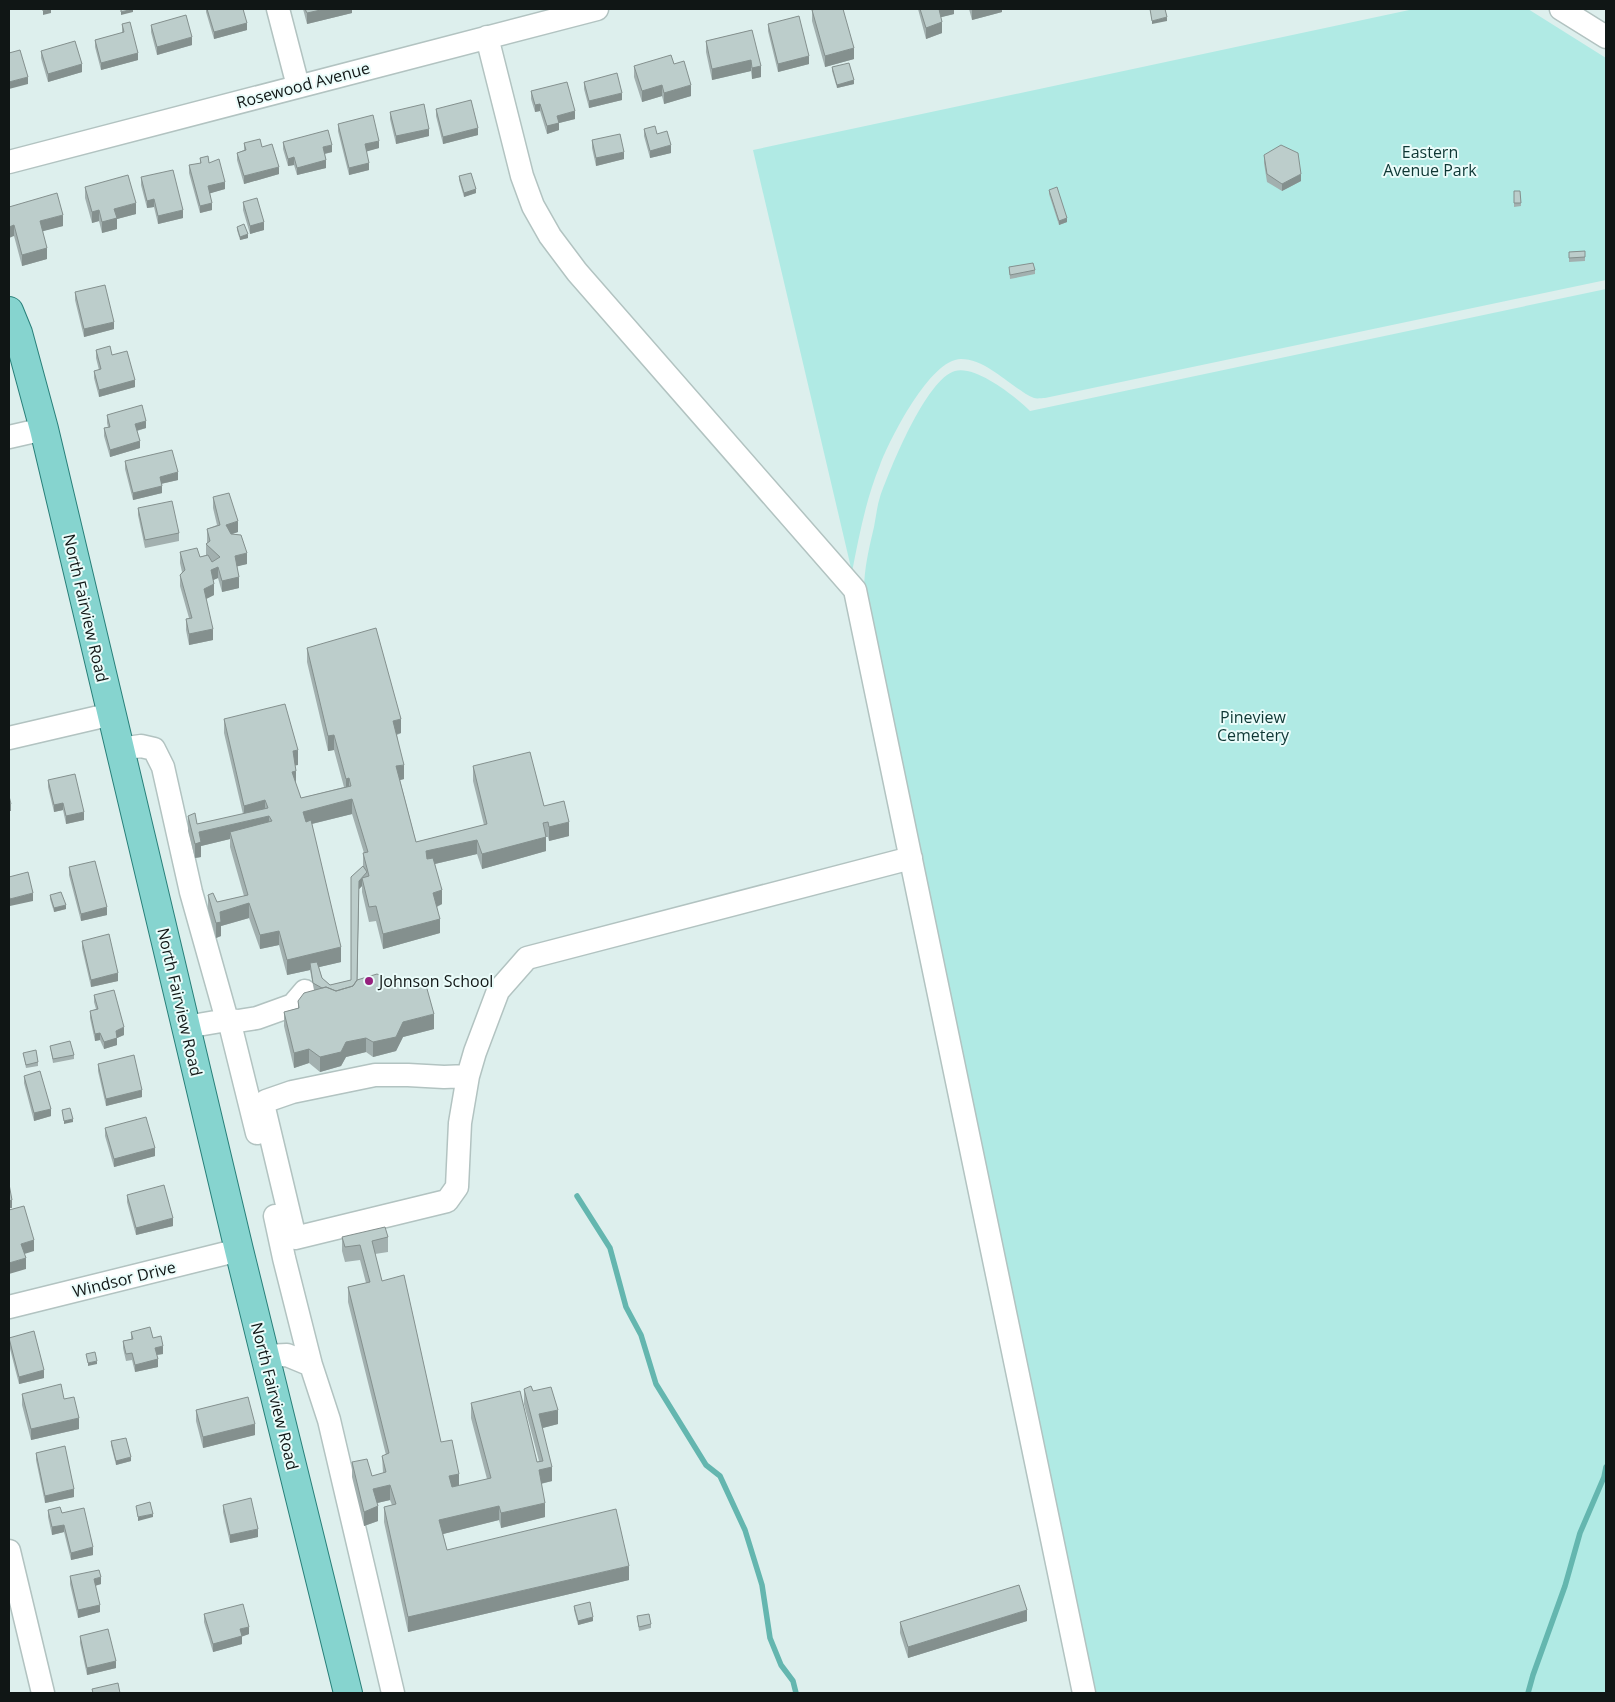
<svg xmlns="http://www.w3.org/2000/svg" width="1615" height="1702" font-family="'Open Sans',sans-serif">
<rect width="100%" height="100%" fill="#ddefed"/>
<path fill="#b0eae4" d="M1414 9H1528L1606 58V280L1045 398C1042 398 1037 399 1034 398 1028 396 1022 391 1017 388 1001 377 982 359 961 359 930 359 890 439 880 465 866 499 859 536 852 572L753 150Z
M1606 289V1693H1093L864 591C864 569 869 548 874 527 876 517 877 506 880 497 890 469 926 379 955 371 976 365 1016 397 1030 411Z"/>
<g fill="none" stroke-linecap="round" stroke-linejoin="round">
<path stroke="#64b6af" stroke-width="5.5" d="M577 1196 610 1248 626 1307 641 1335 656 1384 706 1465 720 1476 745 1530 762 1585 770 1638 781 1665 793 1681 796 1693
M1528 1693 1533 1675 1565 1586 1580 1533 1604 1477 1606 1467"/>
<g stroke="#b2c3c1" stroke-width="25">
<path id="minor" d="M278 9 298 86
M1561 9 1606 37
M487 37 522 176 533 206 550 236 577 272 855 590 1084 1693
M9 162 597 9
M9 437 44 429
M9 738 112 714
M120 749 141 746 154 749 163 767 191 892 227 1020
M229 1020 257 1133
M186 1027 227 1020 238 1021 257 1018 293 1005 305 991
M468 1076 444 1077 408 1075H375L292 1092 266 1101 264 1108 295 1238 447 1201 457 1187 460 1123 468 1076 475 1052 498 991 527 958 911 858
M275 1216 284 1258 311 1365 329 1420 393 1693
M9 1307 239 1250
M265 1356 287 1355 311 1365
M9 1551 43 1693"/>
</g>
<g stroke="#287f79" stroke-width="30">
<path id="major" d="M9 311 18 333 44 429 239 1250 348 1693"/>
</g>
<use href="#minor" stroke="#fff" stroke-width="22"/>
<use href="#major" stroke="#86d4cf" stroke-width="28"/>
</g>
<path fill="#a2b0af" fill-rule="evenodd" d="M206 9H243L247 30 214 39 206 12Z
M303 9H352V13L307 24Z
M918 9H954V14L941 17 942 33 926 39Z
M969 9H1002V12L972 20Z
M812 10 854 59 825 67 812 21Z
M122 24 138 60 101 70 95 47V40L122 33Z
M768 24 809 64 778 72 768 31Z
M151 25 192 45 157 55 151 32Z
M752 30 761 77 752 79 751 71 712 80 706 52V41Z
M41 51 82 72 48 82 41 58Z
M634 66 691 96 664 104 662 96 642 102 634 77Z
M832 67 854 84 837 88 832 71Z
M584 82 622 100 589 108 584 89Z
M531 91 575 119 559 123V130L547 134 540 111 535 112 531 99Z
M436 109 478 135 443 144 436 116Z
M390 112 429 136 396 144 390 119Z
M338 124 379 148 366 151 369 170 349 175 338 131Z
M644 129 657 134 671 153 650 158 644 136Z
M592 140 624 159 596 166 592 148Z
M283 142 332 152 325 154 326 168 297 175 294 165 288 166 283 149Z
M244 143 279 174 244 184 237 160V153L244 150Z
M1264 155 1301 181 1282 191 1267 182 1264 163Z
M200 158 209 163 225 189 210 193 212 210 200 213 189 173V165L200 164Z
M459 176 476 193 464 197 459 180Z
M141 177 183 218 158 224 154 207 147 208 141 185Z
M85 187 136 214 117 219V229L102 233 99 221 92 223 85 198Z
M1049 190 1067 222 1059 225 1049 194Z
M1514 191H1520L1521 206 1514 207Z
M243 202 264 230 250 234 243 210Z
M9 207 63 226 42 231 47 259 22 266 14 236Z
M237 227 248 238 240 240 237 230Z
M1585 251V261L1569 262V252Z
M1009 267 1035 270V274L1010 279Z
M75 292 114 329 84 337 75 300Z
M96 350 112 355 135 387 99 397 94 378V371L99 370 96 358Z
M107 415 146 428 137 431 140 448 110 457 104 436V428L108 427 107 423Z
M125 461 178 480 161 484 162 493 133 500 125 469Z
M213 497 238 532 232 534 247 564 237 566 239 588 222 592 218 578 213 580 214 595 206 599 213 640 189 645 186 630V619L189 618 180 586V575L182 572 180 563V552L200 557 206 555V544L207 543V529L217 525 213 508Z
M138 508 179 533V541L145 548 138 515Z
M307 648 401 733 397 735 404 779 400 780 416 842 484 825 473 781V766L544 806 569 836 549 841 548 837H546V851L482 869 477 854 435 864 442 904 437 907 440 933 383 949 376 921 369 922 362 892V886L359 889 357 980 434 1029 403 1037 396 1051 373 1057 366 1052 346 1057 341 1066 320 1072 309 1063 294 1068 284 1026V1012L298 1008V1001L314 990 310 970 287 975 279 945 260 949 249 918 221 926V936L216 938 208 909V895L217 902 244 896 230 847V839L201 846V857L195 858 188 831V816L197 824 243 814 224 733V719L298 765H295L296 784 301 798 344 787 334 750 328 751 307 662ZM352 814 364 853H363V866L351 877V980L330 985 322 978 319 967 341 962 312 824Z
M48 780 84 820 66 824 63 810 54 812 48 787Z
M69 867 107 915 81 921 69 875Z
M50 895 66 909 54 912 50 899Z
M82 941 118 981 91 987 82 948Z
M94 995 124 1035 117 1038V1045L104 1049 100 1040 95 1041 90 1018V1011L96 1009 94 1002Z
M50 1046 74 1055V1059L53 1063Z
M23 1053 38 1062V1066L26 1068Z
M98 1064 142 1097 106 1106 98 1071Z
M24 1076 51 1116 34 1121 24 1083Z
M105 1128 155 1156 114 1167 105 1136Z
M127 1195 173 1226 136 1235 127 1202Z
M342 1237H388V1252L375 1254 382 1281 441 1442 459 1486 487 1479 471 1418V1403L537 1462 539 1461 524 1404V1389L533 1391 558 1424 542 1428 552 1481 541 1484 545 1517 501 1528 499 1520 443 1534 447 1550 629 1580 408 1632 384 1522V1507L392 1505 390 1500 377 1503 378 1521 364 1526 352 1477V1462L372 1476 383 1473 382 1456 386 1455 348 1302V1287L366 1283 360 1260 345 1262 342 1251Z
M131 1332 153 1338 163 1354 157 1355 158 1367 135 1372 132 1360 126 1361 123 1348V1341L131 1339Z
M9 1338 44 1378 19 1384 9 1345Z
M22 1394 79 1429 31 1440 22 1405Z
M196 1410 255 1435 203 1448 196 1421Z
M111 1441 131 1461 116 1465 111 1445Z
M36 1453 74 1497 45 1503 36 1460Z
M223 1505 258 1537 230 1543 223 1512Z
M48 1510 62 1513 93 1555 71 1560 64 1532 52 1535 48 1517Z
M70 1576 101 1584 95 1586 100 1612 78 1618 70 1584Z
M574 1606 593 1621 578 1625 574 1610Z
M204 1614 249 1634 242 1636V1644L213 1652 204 1622Z
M637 1616 651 1624V1628L639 1631Z
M1027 1621 908 1658 900 1633V1622Z
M80 1636 116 1668 87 1675 80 1643Z"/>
<path fill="#84908e" d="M51 9V13L43 15V11Z
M133 9V12L121 15V12Z
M325 9H352V13L307 24V13Z
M938 9H954V14L938 18Z
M972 9H1002V12L972 20Z
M1167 17V21L1152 24V21Z
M942 22V33L926 39V28Z
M247 23V30L214 39V32Z
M192 37V45L157 55V47Z
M854 48V59L825 67V56Z
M138 53V60L101 70V63Z
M809 56V64L778 72V64Z
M751 60V71L712 80V69Z
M82 64V72L48 82V74Z
M761 66V77L752 79V68Z
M28 77V84L9 89V82Z
M854 80V84L837 88V85Z
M662 85V96L642 102V91Z
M691 85V96L664 104V93Z
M622 93V100L589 108V101Z
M540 104V111L535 112V105Z
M575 111V119L559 123V130L547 134V126L557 116Z
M478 128V135L443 144V137Z
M429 129V136L396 144V136Z
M379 141V148L365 152V144Z
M332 145V152L323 154V147Z
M671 145V153L650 158V151Z
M624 152V159L596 166V158Z
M294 157V165L288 166V159Z
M326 160V168L297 175V168Z
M369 163V170L349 175V168Z
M279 167V174L244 184V176Z
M1301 174V181L1282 191V184Z
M225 182V189L208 194V186Z
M476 189V193L464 197V193Z
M154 199V207L147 208V201Z
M136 203V214L117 219V229L102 233V222L114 209Z
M212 203V210L200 213V206Z
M99 210V221L92 223V212Z
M183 210V218L158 224V216Z
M63 215V226L40 232V221Z
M1067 218V222L1059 225V221Z
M264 222V230L250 234V226Z
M14 225V236L9 238V227Z
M248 234V238L240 240V237Z
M47 248V259L22 266V255Z
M114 322V329L84 337V329Z
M135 380V387L99 397V390Z
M146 421V428L135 431V424Z
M140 441V448L110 457V450Z
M178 472V480L160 484V477Z
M162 486V493L133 500V493Z
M238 521V532L226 536V525Z
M247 553V564L235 567V556Z
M218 567V578L211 581V570Z
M239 577V588L222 592V581Z
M214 584V595L204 600V589Z
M213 629V640L189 645V634Z
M401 719V733L393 735V721Z
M334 735V750L328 751V736Z
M298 750V765L293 766V751Z
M404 765V779L396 781V766Z
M296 771V786L292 772Z
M349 778V792L346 793V779Z
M352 799V814L303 826V812Z
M265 800V815L244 820V806Z
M63 803V810L54 812V805Z
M9 804H11V811H9Z
M84 812V820L66 824V816Z
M269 816V830L230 832V839L201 846V857L195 858V844L199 832Z
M569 822V836L549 841V827Z
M546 837V851L482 869V854Z
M477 840V854L426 866V851Z
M362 878V886L359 889 357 995 353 993 359 881Z
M442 890V904L433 908V893Z
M33 893V901L10 906V899Z
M249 903V918L221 926V936L216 938V923L220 912Z
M66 905V909L54 912V908Z
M107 907V915L81 921V914Z
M440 919V933L383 949V934Z
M279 931V945L260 949V935Z
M341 947V962L311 969 310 963V970L287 975V960Z
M118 973V981L91 987V980Z
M434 1014V1029L403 1037 396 1051 373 1057V1042L403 1022Z
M124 1027V1035L117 1038V1045L104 1049V1042L116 1031Z
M100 1033V1040L95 1041V1034Z
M366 1038V1052L346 1057 341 1066 320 1072V1057L346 1042Z
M309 1049V1063L294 1068V1053Z
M142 1090V1097L106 1106V1099Z
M51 1109V1116L34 1121V1113Z
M73 1119V1122L64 1124V1121Z
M155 1148V1156L114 1167V1159Z
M12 1200V1208H9V1201Z
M173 1218V1226L136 1235V1228Z
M34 1240V1251L21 1255V1244Z
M26 1258V1269L9 1274V1263Z
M163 1346V1354L155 1355V1348Z
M158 1359V1367L135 1372V1365Z
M97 1361V1364L88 1366V1363Z
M44 1370V1378L19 1384V1377Z
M558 1410V1424L539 1429V1414Z
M79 1418V1429L31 1440V1429Z
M255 1424V1435L203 1448V1437Z
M131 1457V1461L116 1465V1461Z
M552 1467V1481L539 1484V1470Z
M459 1474V1488L449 1491V1476Z
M390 1485V1500L373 1504V1489Z
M74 1489V1497L45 1503V1496Z
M545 1503V1517L501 1528V1513Z
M378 1506V1521L364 1526V1512Z
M499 1506V1520L439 1535V1520Z
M153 1514V1517L138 1521V1517Z
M64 1525V1532L52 1535V1527Z
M258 1529V1537L230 1543V1535Z
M93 1547V1555L71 1560V1553Z
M629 1566V1580L408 1632V1617Z
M101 1577V1584L94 1586V1579Z
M100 1605V1612L78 1618V1610Z
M1027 1610V1621L908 1658V1647Z
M593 1617V1621L578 1625V1621Z
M249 1627V1634L241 1637 242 1636V1644L213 1652V1644L240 1629Z
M116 1661V1668L87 1675V1668Z"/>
<path fill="#bccdcb" stroke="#84908e" d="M43 9H51L43 11Z
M121 9H133L121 12Z
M207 9H243L247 23 214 32Z
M305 9H325L307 13Z
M816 9H843L854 48 825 56 812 10Z
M920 9H939L942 22 926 28Z
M1150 9H1165L1167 17 1152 21Z
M186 15 192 37 157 47 151 25Z
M799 16 809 56 778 64 768 24Z
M130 22 138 53 101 63 95 40 124 32 122 24Z
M752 30 761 66 752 68 751 60 712 69 706 41Z
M75 41 82 64 48 74 41 51Z
M20 50 28 77 9 82V53Z
M671 55 674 64 684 61 691 85 664 93 662 85 642 91 634 66Z
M849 63 854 80 837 85 832 67Z
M617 73 622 93 589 101 584 82Z
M567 82 575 111 557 116 559 123 547 126 540 104 535 105 531 91Z
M471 100 478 128 443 137 436 109Z
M424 104 429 129 396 136 390 112Z
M373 115 379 141 365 144 369 163 349 168 338 124Z
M655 126 657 134 667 131 671 145 650 151 644 129Z
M328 130 332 145 323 147 326 160 297 168 294 157 288 159 283 142Z
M620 134 624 152 596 158 592 140Z
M260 139 262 147 272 144 279 167 244 176 237 153 246 150 244 143Z
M1281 145 1298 153 1301 174 1282 184 1267 174 1264 155Z
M208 156 209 163 219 159 225 182 208 186 212 203 200 206 189 165 201 163 200 158Z
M173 170 183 210 158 216 154 199 147 201 141 177Z
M471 173 476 189 464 193 459 176Z
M128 175 136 203 114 209 117 218 102 222 99 210 92 212 85 187Z
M1057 187 1067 218 1059 221 1049 190Z
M1514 191H1520L1521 203H1514Z
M57 193 63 215 40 221 47 248 22 255 14 225 9 227V207Z
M257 198 264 222 250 226 243 202Z
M244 224 248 234 240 237 237 227Z
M1585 251V257L1569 258V252Z
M1033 263 1035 270 1010 275 1009 267Z
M105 285 114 322 84 329 75 292Z
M110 346 112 355 127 351 135 380 99 390 94 371 101 369 96 350Z
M142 405 146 421 135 424 140 441 110 450 104 428 110 427 107 415Z
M172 450 178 472 160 477 162 486 133 493 125 461Z
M229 493 238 521 226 525 231 534 241 535 247 553 235 556 239 577 222 581 218 567 211 570 214 584 204 589 213 629 189 634 186 619 192 618 180 575 185 570 180 552 197 548 200 557 208 555 212 562 220 557 206 544 210 541 207 529 220 525 213 497Z
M172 501 179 533 145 540 138 508Z
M376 628 401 719 393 721 404 765 396 766 416 842 487 824 473 766 530 752 544 806 564 801 569 822 549 827 548 822 543 823 546 837 482 854 477 840 426 851 427 859 433 858 442 890 433 893 440 919 383 934 376 906 369 907 362 878 369 876 363 853 368 852 352 799 303 812 306 822 311 820 341 947 287 960 279 931 260 935 249 903 220 912 221 922 216 923 208 895 213 893 217 902 248 895 230 832 272 821 269 816 199 832 201 842 195 844 188 816 195 813 197 824 268 808 265 800 244 806 224 719 285 704 298 750 293 751 296 771 292 772 301 798 351 786 349 778 346 779 334 735 328 736 307 648Z
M75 774 84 812 66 816 63 803 54 805 48 780Z
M9 796 11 804H9Z
M95 861 107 907 81 914 69 867Z
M363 866 367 872 359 881 357 980 353 986 336 991 326 987 322 988 313 983 310 963 317 962 322 978 330 985 351 980V877Z
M28 872 33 893 10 899 9 895V877Z
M61 892 66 905 54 908 50 895Z
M109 934 118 973 91 980 82 941Z
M377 974 397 983 424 978 434 1014 403 1022 396 1037 373 1042 366 1038 346 1042 341 1052 320 1057 309 1049 294 1053 284 1012 299 1008 298 1001 304 993 326 987 336 991 353 986 357 980Z
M114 990 124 1027 116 1031 117 1038 104 1042 100 1033 95 1034 90 1011 98 1009 94 995Z
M70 1041 74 1055 53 1059 50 1046Z
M36 1050 38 1062 26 1065 23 1053Z
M134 1055 142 1090 106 1099 98 1064Z
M40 1071 51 1109 34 1113 24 1076Z
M70 1108 73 1119 64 1121 62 1110Z
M146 1117 155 1148 114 1159 105 1128Z
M9 1184 12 1200 9 1201Z
M164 1185 173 1218 136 1228 127 1195Z
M24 1206 34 1240 21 1244 26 1258 9 1263V1210Z
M385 1227 388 1237 372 1241 382 1281 404 1275 441 1442 452 1440 459 1474 449 1476 452 1487 491 1478 471 1403 520 1391 537 1462 543 1461 524 1389 531 1386 533 1391 551 1387 558 1410 539 1414 552 1467 539 1470 545 1503 501 1513 499 1506 439 1520 447 1550 616 1509 629 1566 408 1617 384 1507 396 1504 390 1485 373 1489 378 1506 364 1512 352 1462 367 1459 372 1476 386 1472 382 1456 389 1453 348 1287 370 1282 360 1245 345 1247 342 1237Z
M150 1327 153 1338 161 1336 163 1346 155 1348 158 1359 135 1365 132 1353 126 1354 123 1341 133 1339 131 1332Z
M34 1331 44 1370 19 1377 9 1338Z
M95 1352 97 1361 88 1363 86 1354Z
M61 1384 64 1399 74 1397 79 1418 31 1429 22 1394Z
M248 1397 255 1424 203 1437 196 1410Z
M126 1438 131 1457 116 1461 111 1441Z
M65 1446 74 1489 45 1496 36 1453Z
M251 1498 258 1529 230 1535 223 1505Z
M150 1502 153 1514 138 1517 136 1506Z
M60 1507 62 1513 84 1508 93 1547 71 1553 64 1525 52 1527 48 1510Z
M99 1570 101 1577 94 1579 100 1605 78 1610 70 1576Z
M1019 1585 1027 1610 908 1647 900 1622Z
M590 1602 593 1617 578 1621 574 1606Z
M243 1604 249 1627 240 1629 242 1636 213 1644 204 1614Z
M649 1614 651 1624 639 1627 637 1616Z
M108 1629 116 1661 87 1668 80 1636Z
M118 1683 120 1693H93L92 1689Z"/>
<circle fill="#96207d" stroke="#eafcfa" stroke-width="2" cx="369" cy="981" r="5"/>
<g text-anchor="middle" stroke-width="4" stroke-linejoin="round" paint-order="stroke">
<g font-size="16" fill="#101615" stroke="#eafcfa">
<text transform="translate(303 85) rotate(-15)" y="6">Rosewood Avenue</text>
<text transform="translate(86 608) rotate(77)" y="6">North Fairview Road</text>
<text transform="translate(180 1002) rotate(77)" y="6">North Fairview Road</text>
<text transform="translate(124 1279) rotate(-14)" y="6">Windsor Drive</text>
<text transform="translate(275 1396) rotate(76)" y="6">North Fairview Road</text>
</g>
<g font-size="16" fill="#0e3734" stroke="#eafcfa">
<text x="1430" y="158">Eastern<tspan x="1430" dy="18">Avenue Park</tspan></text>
<text x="1253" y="723">Pineview<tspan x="1253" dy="18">Cemetery</tspan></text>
</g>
<g font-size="16" fill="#101615" stroke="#eafcfa" text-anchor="start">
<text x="379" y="987">Johnson School</text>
</g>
</g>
<rect width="1615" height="1702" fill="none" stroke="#101615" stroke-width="20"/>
</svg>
